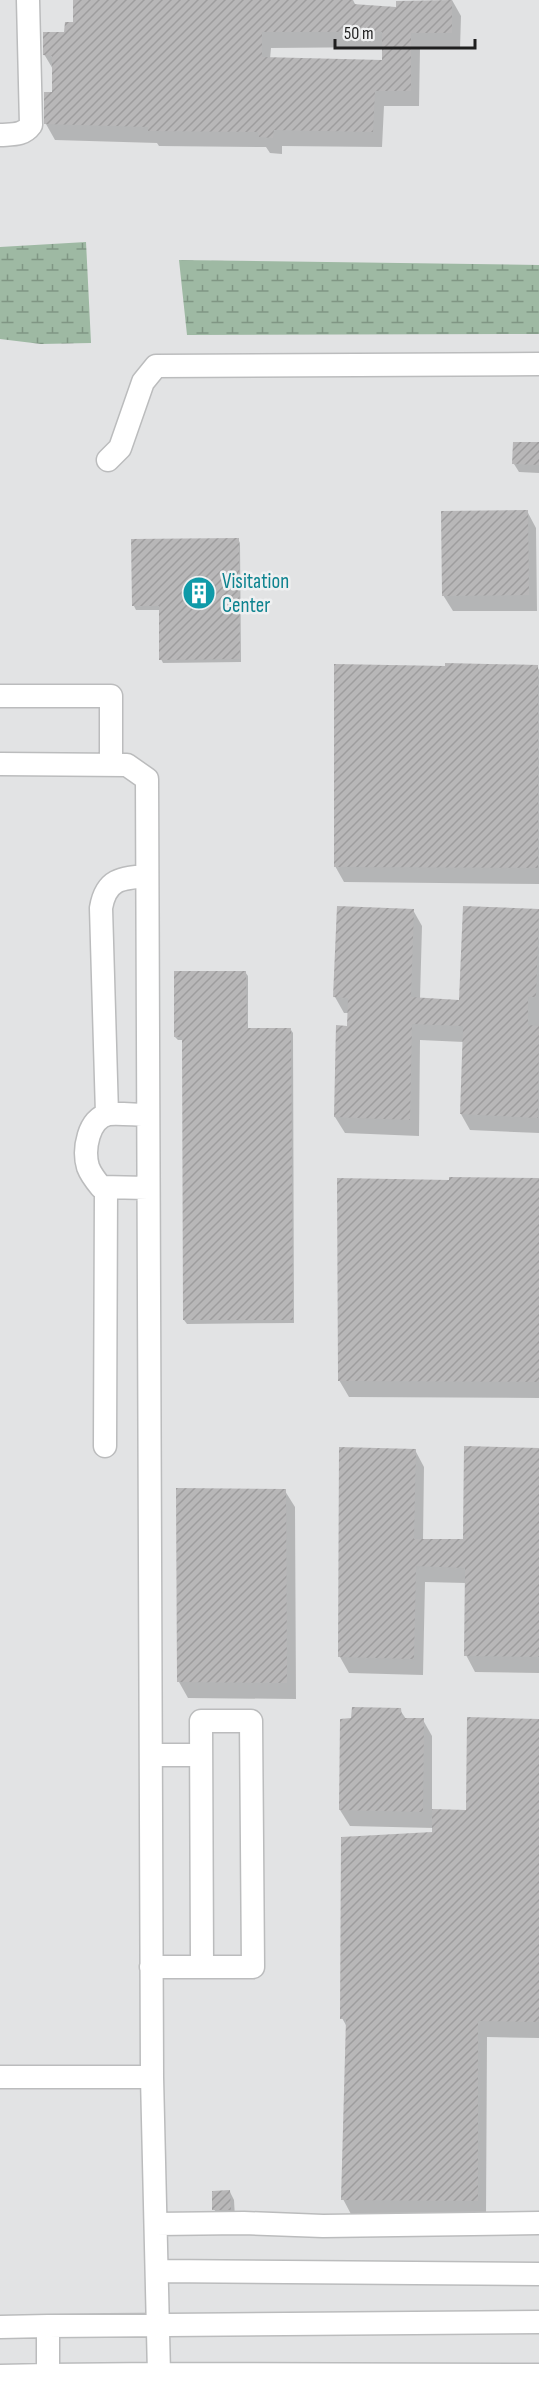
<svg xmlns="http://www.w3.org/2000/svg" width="539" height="2385" font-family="'Sofia Sans Condensed',sans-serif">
<defs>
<pattern id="wetland-marsh" width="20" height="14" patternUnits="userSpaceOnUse" patternTransform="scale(1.5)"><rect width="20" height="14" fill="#9eb9a3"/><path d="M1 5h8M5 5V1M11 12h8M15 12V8" fill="none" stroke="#809684"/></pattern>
<pattern id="building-hatch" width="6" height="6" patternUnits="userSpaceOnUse" patternTransform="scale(1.5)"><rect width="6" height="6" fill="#b8b7b8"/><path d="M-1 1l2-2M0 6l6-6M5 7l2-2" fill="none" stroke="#9e9d9e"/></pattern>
</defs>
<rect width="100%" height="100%" fill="#e2e3e4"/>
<path fill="url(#wetland-marsh)" d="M86 242 91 343 41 344 0 339V247Z
M179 260 539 265V334L187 335Z"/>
<path fill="#0003" fill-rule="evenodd" d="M75 0H353L356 6 398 8 452 0 461 16 460 49 420 48 419 106H384L382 147 282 146V154L270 153 266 147 159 146 157 143 55 140 46 124 54 94V71L44 54 74 23ZM384 47V62L270 59 271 48Z
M539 443V473L519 472 514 464Z
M527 511 536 528 537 611H453L443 595Z
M238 539 240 543 241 662 163 663 161 659 160 610H136L134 606Z
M537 667 539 670V884L344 882 335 866 447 668Z
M465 907 539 910V1133L470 1130 461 1114 464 1042 420 1040 419 1136 345 1133 335 1117 349 1013H344L335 997 413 910 422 926 420 999 461 1001Z
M245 972 248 976V1030H291L293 1033 294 1323 187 1324 184 1320 183 1040H178L175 1037Z
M539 1180V1398L349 1397 339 1380 451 1182Z
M539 1449V1673L475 1672 466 1655V1583L425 1582 423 1675 349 1673 340 1657 415 1450 424 1467 423 1540 464 1541Z
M285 1491 295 1507 296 1699 188 1698 179 1682Z
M400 1710 406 1719 423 1720 432 1736V1811H467L539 1721V2038L487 2037 486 2217 352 2216 343 2199 347 2027 342 2018 434 1834V1828L350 1826 340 1810Z
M230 2192 234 2200 235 2218H219L214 2209Z"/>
<path fill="url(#building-hatch)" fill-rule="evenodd" d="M73 0H353V4L396 7V1L452 0V33H411V91H375L373 132 274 130 273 138 259 137 258 132 148 131V127L44 124V92H52V56L43 55V32H64L65 22H73ZM262 32H382V60L262 57Z
M513 442H539V465L512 464Z
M528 510 529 595 442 596 441 511Z
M239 538 240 659 159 660V606H132L131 539Z
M445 663 538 665V868L334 867V664L445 666Z
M337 906 414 909 411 997 459 1000 463 906 539 909 536 997H528V1025L539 1026 538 1118 460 1114 463 1026 412 1024 410 1120 334 1117 336 1025 347 1026 348 998 333 997Z
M174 971H246L247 1028H291L293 1320H183L182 1037H174Z
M449 1177 539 1178V1382L338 1381 337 1178 449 1180Z
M464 1446 539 1448V1657L464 1656 465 1568 416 1566 414 1659 338 1657 339 1447 416 1449 414 1539H463Z
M176 1488 286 1489 287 1683 177 1682Z
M352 1707 401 1708 402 1718H424L423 1812 339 1810 340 1719 351 1718Z
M467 1717 539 1719V2022L478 2021V2201L341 2200 346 2019H340L341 1837 432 1832V1809L466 1810Z
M230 2190 231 2210H212V2191Z"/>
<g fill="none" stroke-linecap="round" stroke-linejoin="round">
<g stroke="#bbbcbd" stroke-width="25">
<path id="minor" d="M0 135C12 134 23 136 31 125L28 0
M108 460 120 448 143 382 156 366 539 364
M0 696H111V765
M0 764 127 765 147 779 152 2077H0
M107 1114 101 908C106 879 121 878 147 876
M148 1115C136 1115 121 1113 109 1114 88 1118 83 1150 88 1167 91 1175 96 1181 101 1187L148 1188
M105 1446 106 1188
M151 1755H201
M151 1967H253L251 1721H201L202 1967
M152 2077 159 2374 48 2375V2326L539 2322
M156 2224 244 2223 323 2226 539 2223
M157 2271 539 2274
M0 2327 48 2326
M159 2374 539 2375
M0 2376 48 2375V2385"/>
</g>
<use href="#minor" stroke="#fff" stroke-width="22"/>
</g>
<defs>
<g id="building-disc" transform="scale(1.725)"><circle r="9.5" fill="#0f9aa8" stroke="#eff0f1"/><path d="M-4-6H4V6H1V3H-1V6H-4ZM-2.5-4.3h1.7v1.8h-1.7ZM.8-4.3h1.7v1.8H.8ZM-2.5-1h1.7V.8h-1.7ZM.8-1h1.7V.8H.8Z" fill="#fff"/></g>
</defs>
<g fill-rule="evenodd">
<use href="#building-disc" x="199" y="593"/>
</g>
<g text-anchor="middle" stroke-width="5" stroke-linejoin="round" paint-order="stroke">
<g font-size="21" fill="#0d838f" stroke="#eff0f1" text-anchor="start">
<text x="222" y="588">Visitation<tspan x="222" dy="24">Center</tspan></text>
</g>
</g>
<path d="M335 39v9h140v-9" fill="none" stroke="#1f1f1f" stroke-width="3"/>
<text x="344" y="39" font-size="18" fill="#1f1f1f" stroke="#eff0f1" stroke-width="4.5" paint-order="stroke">50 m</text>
</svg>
